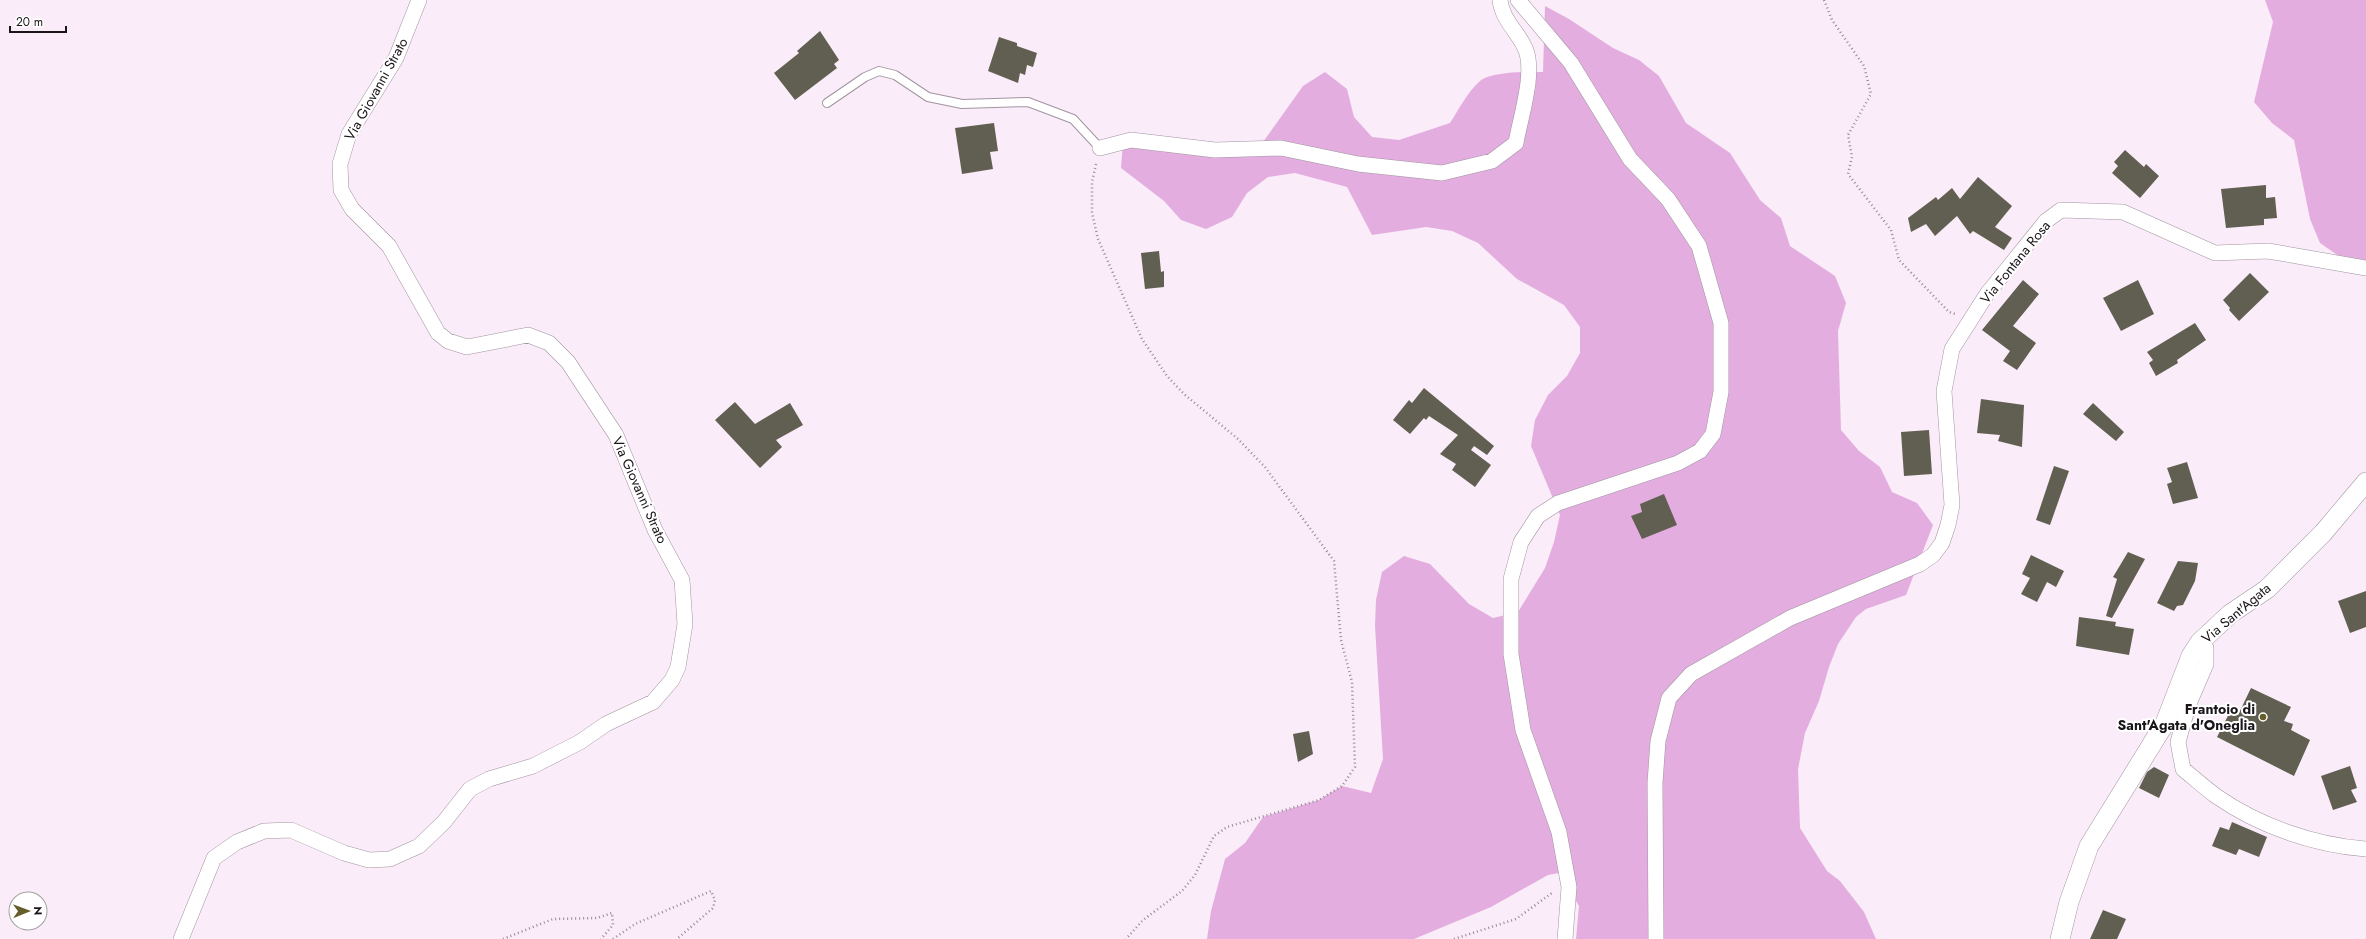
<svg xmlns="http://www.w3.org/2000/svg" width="2366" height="939" font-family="Jost,sans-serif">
<rect width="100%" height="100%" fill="#faecf9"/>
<path fill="#e3aedf" d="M2265 0H2366V266L2343 259 2320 243 2310 219 2294 140 2272 123 2254 102 2273 22Z
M1545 6 1569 19 1613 48 1639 60 1659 76 1686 123 1730 153 1760 200 1781 218 1790 246 1835 276 1846 303 1838 331 1841 430 1859 451 1880 467 1892 492 1917 503 1933 525 1906 595 1866 609 1856 617 1838 644 1829 667 1819 701 1805 733 1798 769 1800 828 1827 871 1840 881 1864 912 1876 939H1576L1579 906 1559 873 1548 875 1491 907 1414 939H1207L1211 911 1225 859 1245 843 1263 817 1319 800 1342 786 1371 793 1383 759 1375 626 1376 600 1382 572 1404 556 1430 564 1469 604 1493 618 1518 612 1545 568 1554 542 1560 515 1531 446 1535 420 1548 395 1567 376 1580 353V327L1564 305 1517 279 1478 243 1452 231 1426 227 1372 235 1347 187 1295 173 1268 177 1247 193 1232 217 1206 229 1181 220 1164 201 1121 168 1123 142 1253 156 1303 86 1325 72 1347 89 1354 117 1372 137 1399 140 1450 123C1459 109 1467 93 1479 82 1490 71 1528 72 1543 72Z"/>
<path fill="#615f51" d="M820 31 839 60 834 64 837 68 795 100 774 73 799 53 797 51Z
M999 37 1017 43V46L1037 53 1033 67 1027 65 1025 75 1020 73 1018 83 988 71Z
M994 123 998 151 990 152 993 169 962 174 955 128Z
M2125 150 2144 167 2146 164 2159 176 2140 198 2112 173 2118 166 2114 162Z
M1978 177 2012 206 1995 227 2012 238 2004 250 1973 231 1970 234 1957 216 1935 236 1926 224 1911 232 1908 218 1936 197 1938 200 1952 188 1960 199Z
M2266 185V198L2275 197 2277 218 2264 219V225L2226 228 2221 189Z
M1159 251 1161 272 1164 271V287L1145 289 1141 253Z
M2250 273 2269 292 2239 321 2229 310 2230 308 2223 300Z
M2023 280 2039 294 2013 326 2036 343 2017 370 2003 361 2010 351 1982 330Z
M2138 280 2154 314 2121 331 2103 298Z
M2195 323 2206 340 2177 360 2178 363 2156 376 2149 363 2153 360 2147 352Z
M1424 388 1494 446 1487 455 1474 446 1471 450 1491 465 1475 487 1452 470 1456 464 1440 454 1458 435 1429 416 1426 420 1424 418 1410 434 1393 420 1409 400 1412 403Z
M1981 399 2024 405 2022 447 1998 441 2000 435 1977 433Z
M735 402 755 424 790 403 803 425 776 440 782 447 760 468 715 420Z
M2093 403 2124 432 2116 441 2083 414Z
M1929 430 1932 474 1904 476 1901 432Z
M2187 462 2198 498 2173 504 2167 484 2172 482 2167 468Z
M2054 466 2069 471 2050 525 2036 520Z
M1664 494 1677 525 1642 539 1631 516 1642 512 1640 504Z
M2128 552 2145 559 2112 618 2106 616 2117 579 2113 577Z
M2031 555 2064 571 2056 587 2047 582 2037 602 2021 594 2030 578 2022 574Z
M2178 561 2198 563 2195 581 2183 605 2177 606 2174 611 2157 603Z
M2366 591V627L2350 633 2338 601Z
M2079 617 2116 622 2115 626 2134 629 2129 655 2076 646Z
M2251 688 2291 707 2284 721 2293 724 2291 730 2310 740 2294 776 2217 737 2230 712 2238 715Z
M1309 731 1313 754 1298 762 1293 734Z
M2350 766 2357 788 2351 790 2357 802 2333 810 2321 776Z
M2154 767 2169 775 2159 798 2139 788 2147 772Z
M2232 822 2267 837 2259 857 2239 849 2236 855 2212 846 2220 827 2229 830Z
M2103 910 2126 919 2117 939H2090Z"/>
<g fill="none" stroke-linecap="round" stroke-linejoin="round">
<g stroke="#a194a0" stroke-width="10">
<path id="service" d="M827 103 865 77 879 71 895 75 928 97 962 104 1028 102 1073 119 1100 148"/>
</g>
<g stroke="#a194a0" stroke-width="16">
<path id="minor" d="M1518 0 1571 63 1630 159 1668 199 1699 246 1721 323V392L1713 434 1700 451 1678 463 1558 503 1538 516 1521 542 1511 579V654L1523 730 1559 832 1569 887 1565 939
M1100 148 1131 140 1215 150 1281 148 1358 164 1442 173 1492 161 1516 143C1520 118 1537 69 1524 46 1516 30 1502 19 1500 0
M2200 642 2206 648V664L2188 706 2178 742 2183 769C2194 778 2205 788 2216 796 2259 826 2314 845 2366 849
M181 939 214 858 237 842 264 831 291 830 344 853 369 860 390 859 419 846 444 822 470 789 489 779 533 766 580 742 606 724 653 702 672 680 678 667 685 624 682 580 655 530 616 435 568 362 549 343 528 335 467 347 448 341 438 333 389 246 352 209 341 190 340 164 349 134 396 58 419 0
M1656 939 1655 783 1658 741 1669 698 1691 674 1790 618 1920 564 1933 555 1942 543 1948 525 1952 505 1944 391 1952 349 1987 294 2046 221 2061 210 2123 212 2215 253 2268 251 2366 268"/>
</g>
<g stroke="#a194a0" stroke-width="20">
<path id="tertiary" d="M2060 939 2069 902 2089 846 2165 723 2191 656 2200 642 2230 614 2267 589 2323 533 2366 482"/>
</g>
<path stroke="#958b94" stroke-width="2.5" stroke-dasharray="1 3" stroke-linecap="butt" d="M1824 0 1832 20 1864 66 1871 94 1848 135 1852 157 1848 174 1891 230 1899 260 1949 312 1955 314
M1096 164 1092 182V213L1098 239 1142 339 1167 376 1184 394 1238 439 1265 467 1334 561 1341 640 1352 682 1355 767 1342 786 1319 800 1227 827 1214 836 1195 875 1182 891 1143 920 1126 939
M503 939 553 919 597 918 612 913 613 925 601 939
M613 939 635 924 711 891 715 900 713 908 677 939
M1454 939 1516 919 1552 893"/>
<use href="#service" stroke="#fff" stroke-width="8"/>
<use href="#minor" stroke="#fff" stroke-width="15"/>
<use href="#tertiary" stroke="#fff" stroke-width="19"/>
</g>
<circle fill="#655e2a" stroke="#fff" stroke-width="1.5" cx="2263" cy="717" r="4"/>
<g text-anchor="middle" stroke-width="4" stroke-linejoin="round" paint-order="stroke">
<g font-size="14" fill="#1a1519" stroke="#fff">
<text transform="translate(376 89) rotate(-61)" y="5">Via Giovanni Strato</text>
<text transform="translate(2015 262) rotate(-51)" y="5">Via Fontana Rosa</text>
<text transform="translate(640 490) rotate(66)" y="5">Via Giovanni Strato</text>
<text transform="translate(2236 613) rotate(-40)" y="5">Via Sant'Agata</text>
</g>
<g font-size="14" font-weight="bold" fill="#1a1519" stroke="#fff" text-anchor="end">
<text x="2255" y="714">Frantoio di<tspan x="2255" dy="16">Sant'Agata d'Oneglia</tspan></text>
</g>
</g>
<g transform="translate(28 911) rotate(89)"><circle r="19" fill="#ffffff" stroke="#a3a1a3"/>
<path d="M0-3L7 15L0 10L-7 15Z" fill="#655e2a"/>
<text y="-6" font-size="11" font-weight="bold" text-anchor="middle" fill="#1a1519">N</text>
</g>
<path d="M10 26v6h56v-6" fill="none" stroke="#1a1519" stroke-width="2"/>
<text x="16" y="26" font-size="12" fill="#1a1519" stroke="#ffffff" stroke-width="3" paint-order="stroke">20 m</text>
</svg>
